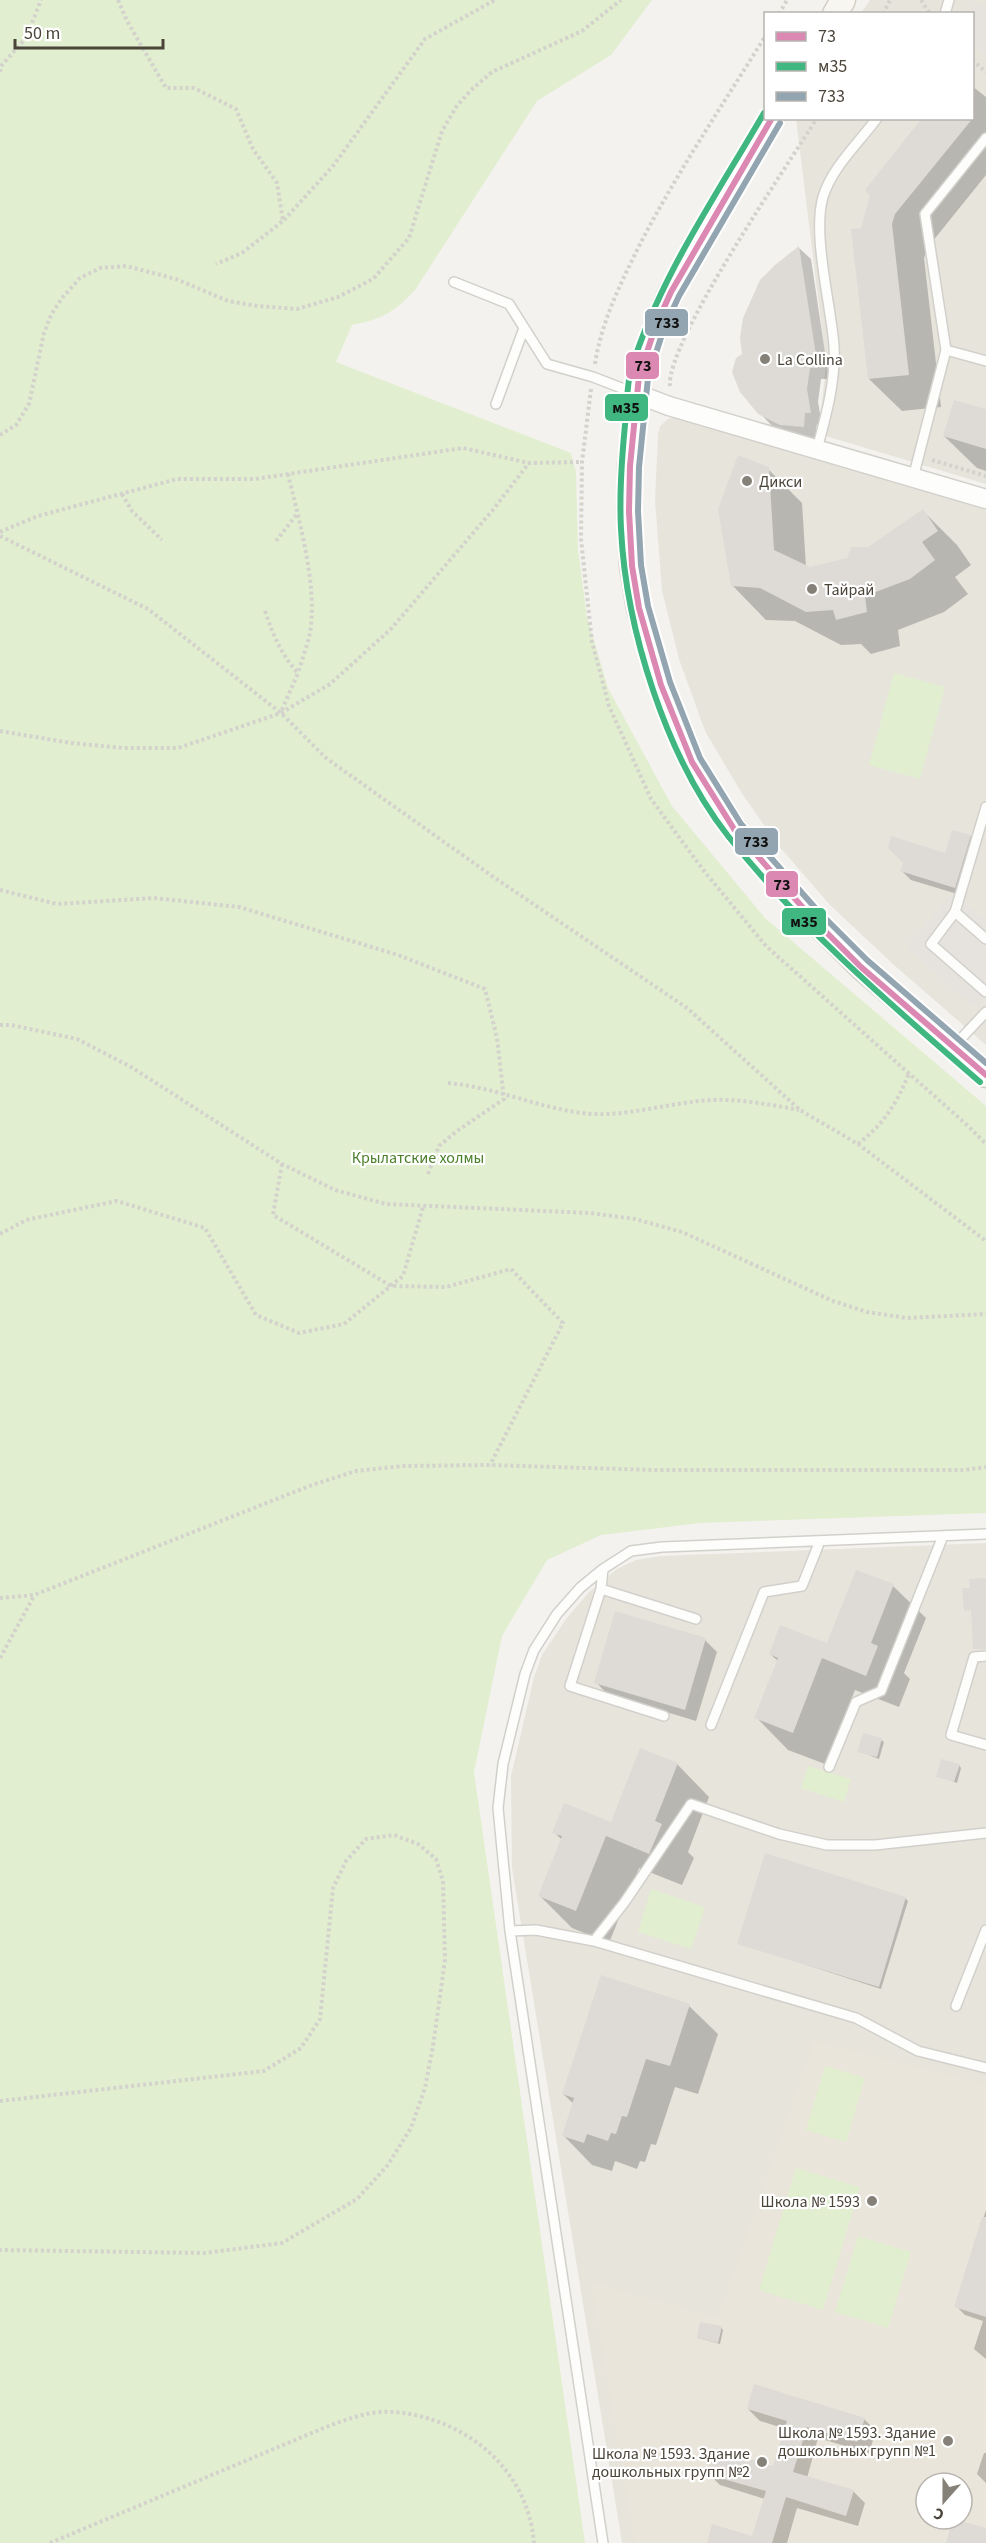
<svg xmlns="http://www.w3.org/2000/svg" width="986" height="2543" font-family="'Source Sans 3',sans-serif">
<rect width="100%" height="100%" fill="#f4f2ee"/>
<path fill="#e7e4dc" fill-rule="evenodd" d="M870 0H986V484L819 434 826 362 796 119 972 118V14L861 13Z
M669 418H675L986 509V1045L894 965 830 905 778 845 741 792 705 731 679 659 662 591 655 500 658 434 660 426Z
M986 1543V2543H622L512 1868 511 1776 534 1677 542 1655 566 1619 589 1592 617 1569 636 1560 661 1556ZM926 2483H962V2519H926Z"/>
<path fill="#eae5da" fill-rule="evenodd" d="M814 2041 986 2084V2543H635L591 2282 718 2318ZM926 2483H962V2519H926Z"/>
<path fill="#e1eecf" d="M0 0H652L611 55 537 101 415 290C395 312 380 320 352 325L336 362 571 453 576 472 578 550 587 617 608 688 672 806 765 918 986 1106V1513L700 1523 601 1535 547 1560 502 1636 474 1772 585 2543H0Z
M894 673 945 687 920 779 869 765Z
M808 1766 851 1779 844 1802 801 1788Z
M651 1889 705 1907 691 1949 638 1932Z
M825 2066 865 2078 846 2142 806 2130Z
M796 2168 860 2187 823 2310 759 2290Z
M858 2236 911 2252 888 2328 835 2312Z"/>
<path fill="#e6e3df" d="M973 4 986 8V57L973 43 972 14 971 13Z
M953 893 986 921V995L975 1007 906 947Z"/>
<path fill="#0003" d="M972 86 986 97V175L928 247 924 258 941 407 902 411 869 379 862 229 972 118Z
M799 248 811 259 829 379H821L818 402 822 424H817L815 438 793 436 772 426 760 413 743 355 776 266Z
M986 411V471L977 468 944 436Z
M768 469 802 503 806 567 809 569 848 559 869 548 923 511 957 545 971 565 955 577 968 594 944 612 898 630 900 646 871 654 861 644 841 645 795 621 766 620 732 585Z
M970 836 979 845 964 896 911 880 902 871 946 854Z
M893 1586 926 1618 904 1673 910 1679 899 1707 855 1690 825 1764 788 1750 756 1717 778 1661 770 1654 828 1645Z
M705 1640 717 1652 696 1721 607 1694 596 1682Z
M881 1740 884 1742 879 1759 859 1751Z
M677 1764 709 1797 688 1852 694 1858 682 1885 639 1868 609 1943 572 1928 540 1896 562 1840 554 1832 612 1824Z
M959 1765 961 1768 957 1783 938 1776Z
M905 1898 908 1901 881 1989 739 1943Z
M689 2006 718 2034 698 2094 675 2087 656 2145 651 2144 645 2162 640 2161 637 2169 615 2161 612 2171 592 2165 564 2136 574 2104 563 2094Z
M986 2210V2359L974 2349 983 2321 965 2315 956 2306Z
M721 2327 723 2330 720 2344 698 2338Z
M748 2409 864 2419 876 2431 869 2453 818 2438 807 2478 853 2491 865 2503 858 2526 797 2508 787 2543H708L753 2538 765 2499 720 2485 708 2473 774 2468 786 2429 760 2421Z
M984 2453H986V2483L977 2474Z"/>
<path fill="#dedbd6" d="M922 118H973L895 214 892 224 909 375 868 379 851 229 861 228 870 195 865 190Z
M799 246 818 368H810L807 389 811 413H805L804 427 780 425 758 414 740 392 732 372 736 358 742 354 740 338 743 318 760 280 775 265Z
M954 400 986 409V449L943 436Z
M738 455 769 467 774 550 810 567 847 558 851 547H868L923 509 938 531 922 542 935 560 910 579 865 596 867 612 836 620 833 610 806 612 760 588 731 586 718 509Z
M952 830 971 835 955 888 900 871 903 863 888 848 891 836 945 853Z
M856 1570 894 1584 871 1643 878 1646 866 1676 822 1658 793 1733 754 1718 778 1658 769 1654 780 1625 827 1643Z
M986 1578V1649H973L971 1610 964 1611 962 1588H970L969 1579Z
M615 1611 706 1638 685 1710 594 1683Z
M863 1733 882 1738 877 1757 857 1752Z
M640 1748 678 1763 655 1821 662 1824 649 1854 606 1836 576 1911 538 1896 562 1836 552 1833 564 1803 611 1822Z
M941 1759 960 1764 954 1782 936 1777Z
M765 1853 906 1897 879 1987 737 1944Z
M601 1975 690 2004 670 2066 646 2059 627 2117 622 2116 616 2134 611 2133 608 2141 587 2134 584 2143 562 2136 574 2098 562 2094Z
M982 2217H986V2317L954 2307Z
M700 2322 722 2326 718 2343 697 2338Z
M754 2384 865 2418 857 2442 807 2427 793 2472 854 2490 846 2516 786 2497 772 2543H707L712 2524 752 2536 766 2491 706 2474 714 2448 773 2466 787 2421 747 2409Z
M953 2519 986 2528V2543H946Z"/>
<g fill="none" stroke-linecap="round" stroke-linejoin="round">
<g stroke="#d2d0cb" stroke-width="12">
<path id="lane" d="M945 14 949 0
M454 282 509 304 547 364 593 377 637 394
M946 350 925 214 986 138
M496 404 524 328
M817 449C826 416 836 380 834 346 831 305 812 234 823 197 832 167 859 143 877 118
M913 478 946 350 986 361
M986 807 955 912 931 944 986 992
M955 912 986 939
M955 1045 986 1012
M603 1569 601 1589 570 1686 664 1716
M601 1589 696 1619
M986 1656 974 1657 951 1735 986 1745
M711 1725 764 1592 802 1586 820 1541
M829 1767 856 1702 881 1691 943 1536
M510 1931 536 1930 594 1941 624 1903 691 1804 779 1834 827 1845H875L986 1833
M594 1941 856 2018 918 2051 986 2068
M956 2006 986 1930
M603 2543 510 1931 498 1808 503 1764 525 1674 534 1650 557 1614 580 1588 603 1569 631 1551 662 1547 986 1534"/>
</g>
<g stroke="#d2d0cb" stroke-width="21">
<path id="street" d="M637 394 669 406 986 499"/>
</g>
<g stroke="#d3cfc5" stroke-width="27">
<path id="secondary" d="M835 14 843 0
M772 118 671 292 656 325 639 376 630 466 629 511 632 566 639 608 661 685 692 762 734 829 811 917 861 967 986 1075"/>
</g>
<path stroke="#d3d2cc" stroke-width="4" stroke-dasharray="3 3" stroke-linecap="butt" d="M118 0 127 21 166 88H194L236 109 253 149 277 183 283 221 242 253 216 264
M921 0 930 14
M779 14 787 0
M883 14 890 0
M972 60 986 72
M0 72 1 66 26 38 41 0
M284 220 333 166 425 39 495 0
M595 364C601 323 620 285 638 248 676 174 722 106 766 35
M670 386C666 342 788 165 817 118
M591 389 582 462 581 539 592 642 609 706 651 799 704 871 766 946 968 1126 986 1144
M0 435 16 425 29 404 44 333 51 315 62 298 80 278 100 268 126 266 176 279 228 301 258 306 297 309 338 297 373 279 409 238 442 131 456 107 471 90 492 72 582 31 621 0
M932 460 986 476
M288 474C299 520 318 587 310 633 307 646 302 660 298 673
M122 494 132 511 162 540
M0 532 38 516 177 479H255L463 448 529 463 582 462
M0 536 148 609 281 713 326 758 492 876 687 1008 800 1110 858 1144 986 1241
M276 541 297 514
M265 611C273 635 281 654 298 673L281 712
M0 731 71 743 123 748H178L281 713 330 684 390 630 492 511 529 463
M0 890 57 904 154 898 239 907 398 955 485 989 497 1038 504 1099 457 1131 439 1146 428 1174
M0 1025H11L77 1039 131 1067 282 1164 335 1190 386 1204 590 1213 635 1219 682 1232 833 1301 867 1312 907 1318 986 1314
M448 1083C494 1087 536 1107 582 1113 620 1118 661 1105 699 1101 732 1097 767 1104 799 1110
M858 1144C883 1125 898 1102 909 1073
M282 1164 273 1215 391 1286 446 1287 511 1269 563 1323 490 1465
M0 1234 26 1220 117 1201 205 1228 256 1315 299 1333 344 1324 403 1276 423 1207
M0 1598 34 1595 312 1485 356 1471 403 1466 490 1465 654 1470H964L986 1467
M0 1658 34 1596
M0 2101 264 2071 301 2048 320 2019 333 1888 346 1861 366 1839 394 1835 418 1844 436 1859 443 1881 445 1960 433 2046 425 2088 411 2128 387 2166 357 2199 282 2243 205 2253 0 2250
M50 2543 326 2427C348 2419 371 2410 394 2412 466 2418 528 2469 534 2543"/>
<use href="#lane" stroke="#fdfdfc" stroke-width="9"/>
<use href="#street" stroke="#fdfdfc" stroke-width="18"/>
<use href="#secondary" stroke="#f7f6f1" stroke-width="24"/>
<g stroke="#fff" stroke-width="10">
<path id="bus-1" d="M772 118 671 292 656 325 639 376 630 466 629 511 632 566 639 608 661 685 692 762 734 829 811 917 861 967 986 1075"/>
</g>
<g stroke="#fff" stroke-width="10">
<path id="bus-2" d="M764 113C716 196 659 278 631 370 627 384 627 401 626 415 622 453 619 491 621 529 626 629 666 757 728 836 803 930 890 1004 980 1082"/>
</g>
<g stroke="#fff" stroke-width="10">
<path id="bus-3" d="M780 123 679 296 664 328 648 378 639 467 638 511 641 565 648 606 670 682 700 758 741 824 818 911 867 960 986 1063"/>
</g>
<use href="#bus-1" stroke="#db89b3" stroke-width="6"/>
<use href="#bus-2" stroke="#40b781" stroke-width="6"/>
<use href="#bus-3" stroke="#92a5b0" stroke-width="6"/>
</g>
<g fill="#868178" stroke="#fff" stroke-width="2">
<circle cx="765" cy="359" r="6"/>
<circle cx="747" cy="481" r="6"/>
<circle cx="812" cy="589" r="6"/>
<circle cx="872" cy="2201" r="6"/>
<circle cx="948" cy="2441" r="6"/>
<circle cx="762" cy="2462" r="6"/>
</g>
<g text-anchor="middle" stroke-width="4.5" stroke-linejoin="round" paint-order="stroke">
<g font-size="16" fill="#4b4439" stroke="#fff" text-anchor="start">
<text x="777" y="365">La Collina</text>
<text x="759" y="487">Дикси</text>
<text x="824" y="595">Тайрай</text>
<text x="860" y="2207" text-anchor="end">Школа № 1593</text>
<text x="936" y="2438" text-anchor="end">Школа № 1593. Здание<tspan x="936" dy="18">дошкольных групп №1</tspan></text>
<text x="750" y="2459" text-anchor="end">Школа № 1593. Здание<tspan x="750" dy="18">дошкольных групп №2</tspan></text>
</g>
<g font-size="16" fill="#4a7f2a" stroke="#fff">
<text x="418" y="1163">Крылатские холмы</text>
</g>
</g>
<g stroke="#fff" stroke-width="2">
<rect x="644" y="308" width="45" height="29" rx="6" fill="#92a5b0"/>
<rect x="625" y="351" width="35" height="29" rx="6" fill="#db89b3"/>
<rect x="604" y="393" width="45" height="29" rx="6" fill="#40b781"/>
<rect x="734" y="827" width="45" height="29" rx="6" fill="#92a5b0"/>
<rect x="765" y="870" width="34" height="28" rx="6" fill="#db89b3"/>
<rect x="781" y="907" width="46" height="29" rx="6" fill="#40b781"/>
</g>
<g font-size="16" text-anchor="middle" font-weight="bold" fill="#111">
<text x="667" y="328">733</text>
<text x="643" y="371">73</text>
<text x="626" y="413">м35</text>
<text x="756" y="847">733</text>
<text x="782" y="890">73</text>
<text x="804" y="927">м35</text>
</g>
<rect x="764" y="12" width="210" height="108" fill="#ffffff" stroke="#b7b4b0" stroke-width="1.5"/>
<rect x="776" y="32" width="30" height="9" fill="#db89b3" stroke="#b7b4b0" stroke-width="1.5"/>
<text x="818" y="42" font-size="18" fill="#4b4439">73</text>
<rect x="776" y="62" width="30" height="9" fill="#40b781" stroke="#b7b4b0" stroke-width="1.5"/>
<text x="818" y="72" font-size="18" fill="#4b4439">м35</text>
<rect x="776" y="92" width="30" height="9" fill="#92a5b0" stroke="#b7b4b0" stroke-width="1.5"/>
<text x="818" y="102" font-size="18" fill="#4b4439">733</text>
<g transform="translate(944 2501) rotate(201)"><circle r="28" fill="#ffffff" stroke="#b7b4b0" stroke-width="1.5"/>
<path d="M0-4.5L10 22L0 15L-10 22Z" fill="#868178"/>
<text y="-9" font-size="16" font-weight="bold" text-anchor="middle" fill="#4b4439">С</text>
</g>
<path d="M15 39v9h148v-9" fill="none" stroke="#4b4439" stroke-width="3"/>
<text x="24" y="39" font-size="18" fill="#4b4439" stroke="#ffffff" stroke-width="4.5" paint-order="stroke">50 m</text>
</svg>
